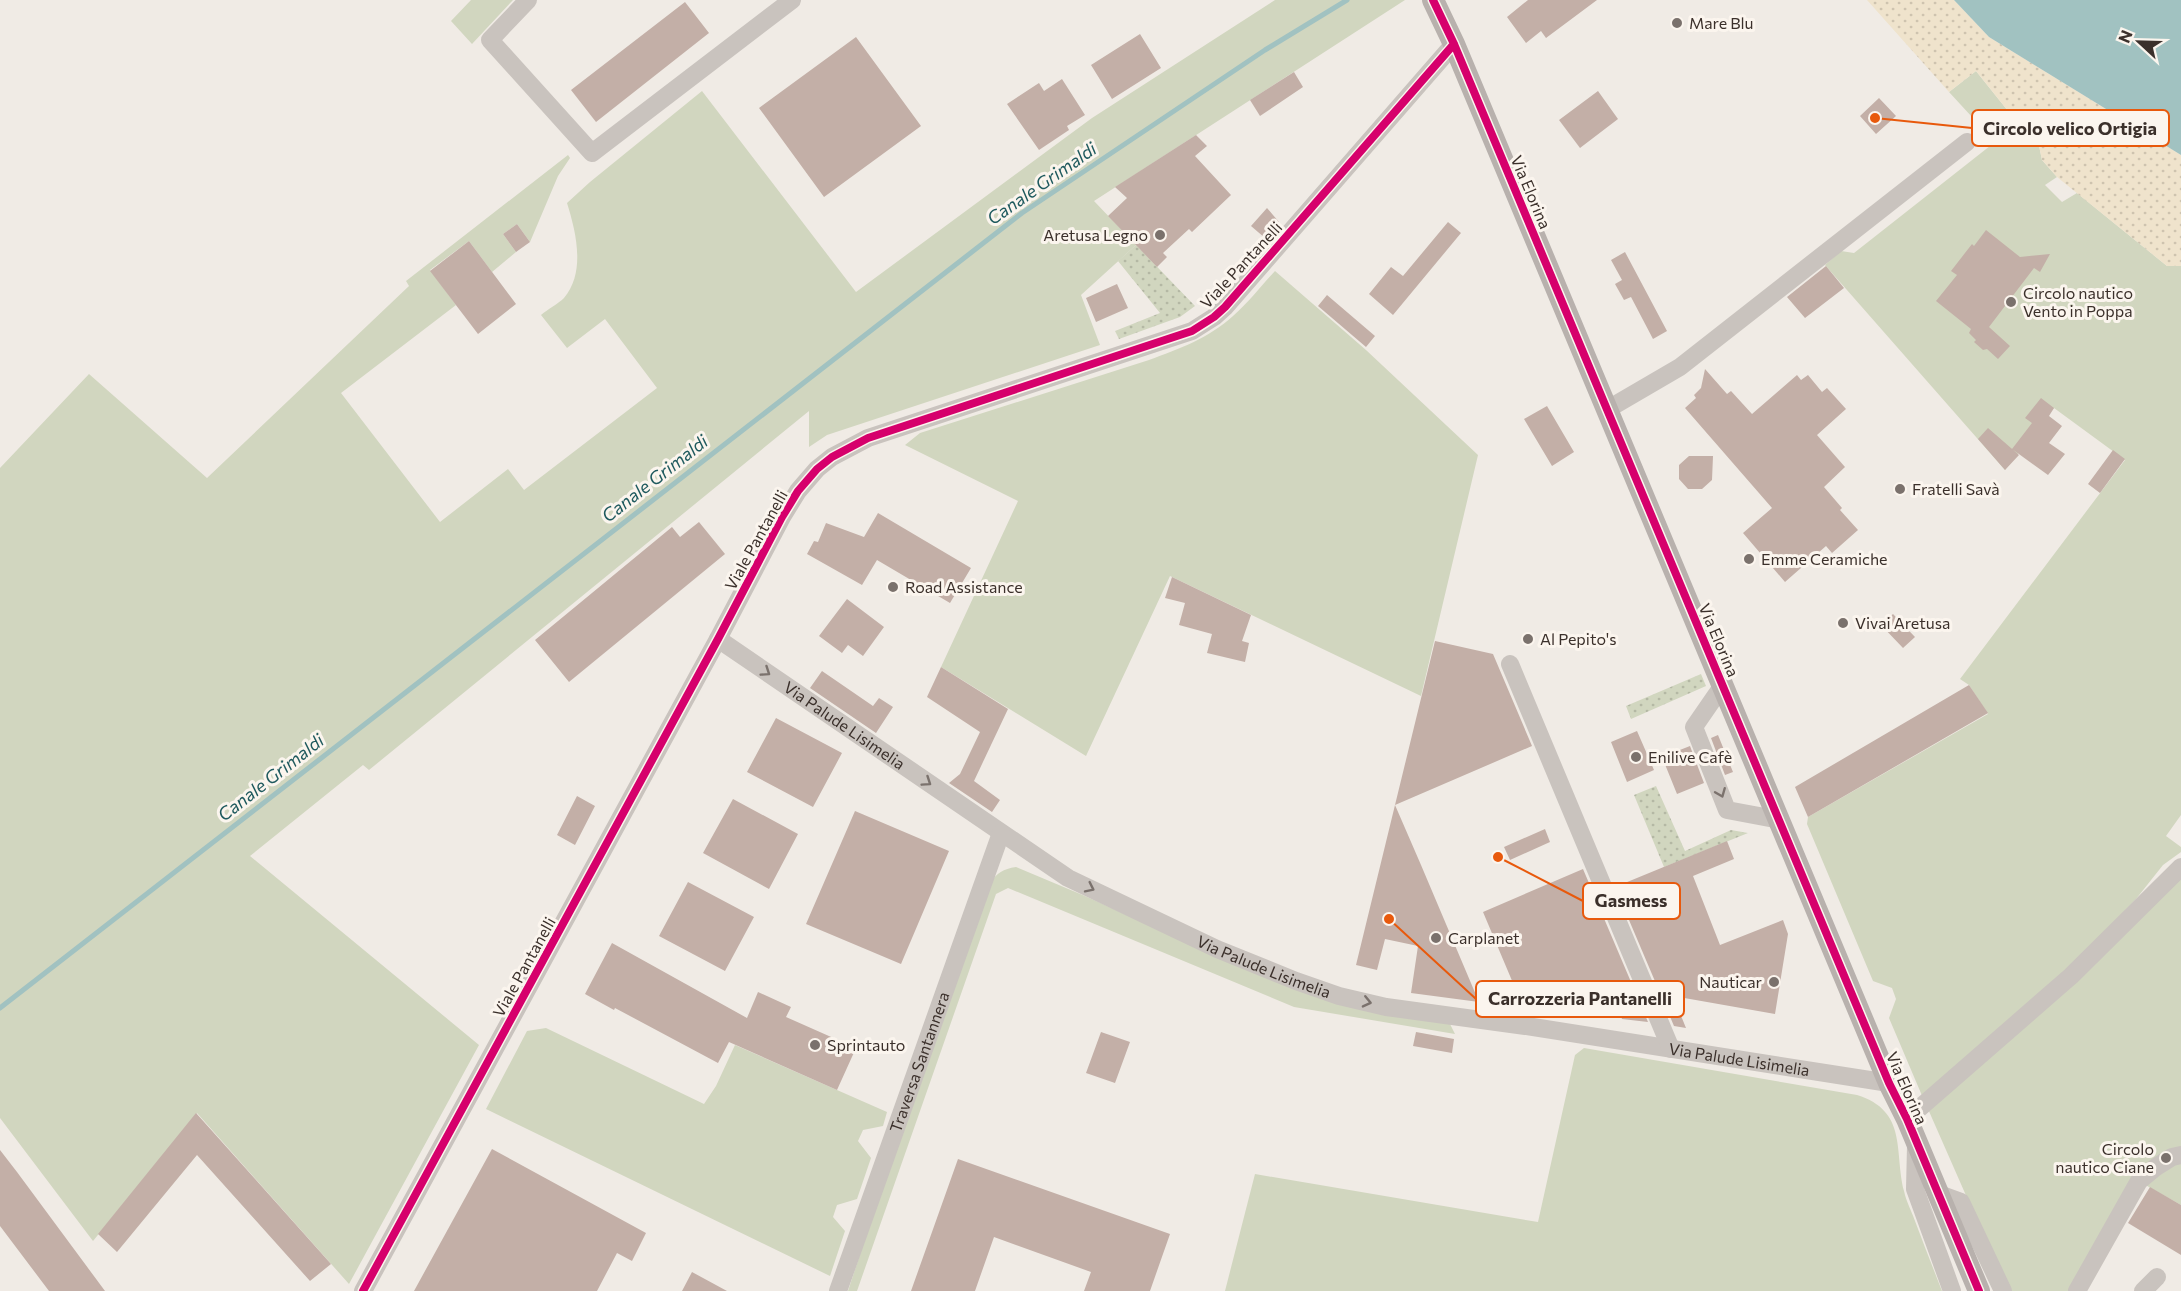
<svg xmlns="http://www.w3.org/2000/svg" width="2181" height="1291" font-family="Commissioner,sans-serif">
<defs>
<pattern id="sand-dots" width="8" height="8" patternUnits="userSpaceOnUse" patternTransform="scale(1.5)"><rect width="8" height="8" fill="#efe3cc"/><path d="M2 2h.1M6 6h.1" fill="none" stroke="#cec3af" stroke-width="1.8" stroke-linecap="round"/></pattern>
<pattern id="garden-dots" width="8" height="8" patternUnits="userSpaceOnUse" patternTransform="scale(1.5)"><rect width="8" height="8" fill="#d1d6bf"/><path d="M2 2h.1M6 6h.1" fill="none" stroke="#b4b8a4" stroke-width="1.8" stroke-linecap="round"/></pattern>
</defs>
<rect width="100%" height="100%" fill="#f0ebe5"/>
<path fill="#d1d6bf" d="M471 0H513L472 44 451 21Z
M1275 0H1405L1094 201 1136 245 1081 295 1100 345 827 435 809 447V411L369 770 363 765 250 856 479 1045 349 1284 197 1113 93 1241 0 1118V468L89 374 207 478 409 286 406 281 568 155 570 158 558 176 530 242 517 224 503 234 516 252 492 272 469 241 430 270 456 305 341 393 440 522 508 469 524 490 657 388 605 319 567 348 541 315C548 309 558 304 564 298 586 272 576 232 567 203L590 182 702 91 856 292 1092 118Z
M1976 71 2012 116 2035 127 2042 160 2057 177 2045 185 2062 202 2077 193 2167 266H2181V815L2166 836 2181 847V852L2163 865 2136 899 2067 971 1923 1098 1889 1018 1896 999 1892 988 1873 981 1807 824 1808 817 1988 714 1969 685 1960 679 2125 460 2054 408 2005 470 1825 265 1841 251 1854 253 1995 142 1949 92Z
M1275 271 1366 350 1478 455 1421 696 1170 576 1086 756 941 667 1018 501 905 445 920 433 1149 360C1179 349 1209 338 1233 316 1248 303 1261 286 1275 271Z
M1016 867 1085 896 1162 931 1450 1024 1455 1034 1294 1007 1008 888 996 894 857 1291H848L871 1221 990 883C997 873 1003 869 1016 867Z
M2181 878V1205L2133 1178 2071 1291H2008L1928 1109Z
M546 1028 704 1104 716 1086 735 1045 887 1112 883 1126 863 1130 858 1141 871 1158 857 1199 837 1205 833 1217 845 1231 830 1276 486 1109 527 1031Z
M1584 1048 1857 1095C1908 1111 1894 1151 1904 1191 1906 1201 1912 1212 1915 1221 1924 1245 1933 1268 1942 1291H1225L1255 1174 1538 1222 1575 1055Z"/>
<path fill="url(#sand-dots)" d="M1867 0H1954L1989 37 2181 155V266H2167L2057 177 2042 160 2035 127 2012 116 1976 71 1949 92Z"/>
<path fill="url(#garden-dots)" d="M1136 245 1195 306 1180 317 1119 339 1115 331 1160 313 1118 261Z
M1701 674 1706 686 1631 719 1626 706Z
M1656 786 1685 851 1731 830 1748 833 1664 867 1634 795Z"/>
<path fill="#a1c2c1" d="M1954 0H2181V155L1989 37Z"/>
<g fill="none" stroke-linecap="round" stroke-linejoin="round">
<path stroke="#a1c2c1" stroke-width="5" d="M0 1008 1022 213 1265 50 1347 0"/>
</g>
<path fill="#c3afa7" d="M1528 0H1597L1546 38 1541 31 1526 43 1507 17Z
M685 2 709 33 596 122 571 90Z
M1140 34 1161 68 1112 99 1091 65Z
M856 37 921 126 824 197 759 108Z
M1294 72 1303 87 1260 116 1250 100Z
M1062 79 1085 115 1067 126 1069 130 1039 150 1007 104 1039 83 1044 91Z
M1598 91 1618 119 1580 148 1559 120Z
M1879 98 1896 116 1876 134 1860 116Z
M1196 135 1207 146 1195 156 1231 195 1192 232 1189 229 1163 253 1167 257 1157 267 1108 216 1127 198 1115 187Z
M1267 208 1279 222 1265 238 1251 226Z
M1448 222 1461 233 1393 315 1369 294 1391 267 1403 276Z
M517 224 530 242 516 252 503 234Z
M1986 230 2020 257 2050 254 2040 272 2034 268 1989 327 2010 346 1998 359 1987 349 1983 350 1974 342 1976 340 1969 333 1971 329 1936 301 1957 275 1951 271 1972 244 1974 246Z
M469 241 516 304 478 334 430 271Z
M1625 252 1667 331 1653 339 1631 297 1624 300 1615 284 1622 280 1611 260Z
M1826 266 1844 288 1805 318 1787 297Z
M1117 284 1128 308 1096 322 1086 298Z
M1327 295 1375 336 1366 347 1318 306Z
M1705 369 1727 394 1731 391 1752 414 1797 375 1801 380 1808 375 1822 392 1827 388 1846 409 1817 435 1845 467 1824 487 1842 508 1840 510 1858 530 1832 553 1826 546 1785 582 1743 533 1772 508 1685 408 1696 398 1694 395 1701 388Z
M2041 398 2054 408 2049 416 2062 426 2049 443 2065 454 2048 475 2012 449 2032 423 2025 418Z
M1547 406 1574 452 1552 466 1524 419Z
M1988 428 2019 455 2005 470 1978 439Z
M2113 450 2125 459 2100 493 2088 484Z
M1689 456H1713L1712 480 1702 489H1688L1679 479V465Z
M878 513 971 568 950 603 877 560 862 585 807 554 814 541 818 542 826 523 864 537Z
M699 522 725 554 569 682 535 640 672 527 680 537Z
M1172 577 1251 615 1242 641 1249 643 1245 662 1207 653 1212 634 1179 625 1185 603 1165 598Z
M847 599 884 627 863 656 848 645 842 653 819 636Z
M1893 614 1915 637 1903 648 1881 625Z
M1435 641 1493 654 1532 746 1395 805Z
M941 667 1008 709 974 781 1000 800 992 812 949 783 960 774 980 732 927 697Z
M822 671 873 706 879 698 893 707 876 733 810 688Z
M1969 685 1988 713 1808 817 1795 787Z
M776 718 842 753 813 807 747 772Z
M1637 731 1654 770 1627 782 1611 742Z
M1718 735 1733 772 1725 775 1711 738Z
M1690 746 1704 783 1677 794 1662 757Z
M577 796 595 806 575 845 557 835Z
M733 799 798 834 769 889 703 853Z
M1395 805 1421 865 1479 1002 1411 993 1418 946 1385 939 1377 970 1356 965Z
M855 811 949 851 901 964 806 924Z
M1545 829 1550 842 1510 860 1504 847Z
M1727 841 1734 859 1693 876 1720 945 1783 920 1788 934 1775 1014 1673 996 1686 1028 1674 1026 1615 887Z
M1583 869 1648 1022 1622 1019 1610 988 1583 999 1582 996 1567 1002 1564 995 1547 1002 1543 993 1521 1002 1483 912Z
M688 882 754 917 725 971 659 936Z
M612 943 747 1018 758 992 791 1007 786 1017 856 1048 837 1090 729 1042 718 1063 615 1008 614 1010 585 994Z
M1101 1032 1130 1042 1115 1083 1086 1073Z
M1416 1032 1454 1039 1452 1053 1413 1046Z
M196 1113 331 1264 310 1281 197 1155 117 1252 98 1234Z
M492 1149 646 1233 632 1261 617 1253 597 1291H414Z
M0 1150 17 1172 105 1291H49L0 1226Z
M958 1159 1170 1234 1150 1291H1084L1091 1272 994 1237 975 1291H911Z
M2150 1187 2181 1205V1255L2128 1223Z
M692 1272 727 1291H682Z"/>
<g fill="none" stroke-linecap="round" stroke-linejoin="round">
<g stroke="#c9c3be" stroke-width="18">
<path d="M528 0 490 40 592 153 792 0"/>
<path d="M1608 409 1680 367 1967 142"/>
<path id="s1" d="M718 639 1068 878 1217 949 1296 981 1339 996 1386 1007 1533 1027 1889 1083"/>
<path d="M1510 664 1671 1049"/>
<path d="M1723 685 1694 727 1727 810 1780 820"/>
<path d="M1907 1119 2071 976 2181 867"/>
<path d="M1916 1146 1915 1189 1952 1291"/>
<path d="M1939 1194 1961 1202 2003 1291"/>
<path d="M363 1291 718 639 782 517 798 491 817 469 832 457 868 438 1192 331 1214 317 1225 307 1454 44"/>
<path id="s2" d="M838 1291 1001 833"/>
<path d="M2077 1291 2139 1181 2156 1167 2172 1157 2181 1155"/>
<path d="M2143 1291 2157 1277"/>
</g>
<path stroke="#b8b1ad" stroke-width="22" d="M1433 0 1454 44 1889 1083 1907 1119 1979 1291"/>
<g stroke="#fbf5ee" stroke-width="11">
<path id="cycleway" d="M1433 0 1454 44 1889 1083 1907 1119 1979 1291
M363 1291 718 639 782 517 798 491 817 469 832 457 868 438 1192 331 1214 317 1225 307 1454 44"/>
</g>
<use href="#cycleway" stroke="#d6006c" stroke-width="8"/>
</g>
<defs><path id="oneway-chevron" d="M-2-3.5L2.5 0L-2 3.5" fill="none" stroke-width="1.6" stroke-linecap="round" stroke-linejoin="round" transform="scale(1.5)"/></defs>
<g stroke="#7b726d">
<use href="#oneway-chevron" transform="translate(766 672) rotate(34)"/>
<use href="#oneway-chevron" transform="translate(927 782) rotate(34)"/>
<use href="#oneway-chevron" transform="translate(1721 793) rotate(68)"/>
<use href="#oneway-chevron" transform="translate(1090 888) rotate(26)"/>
<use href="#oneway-chevron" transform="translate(1367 1002) rotate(13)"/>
</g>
<g fill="#7a716c" stroke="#fbf5ee" stroke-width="2">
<circle cx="1677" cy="23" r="6"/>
<circle cx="1160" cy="235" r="6"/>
<circle cx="2011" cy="302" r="6"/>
<circle cx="1900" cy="489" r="6"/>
<circle cx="1749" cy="559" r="6"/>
<circle cx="893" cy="587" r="6"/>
<circle cx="1843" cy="623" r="6"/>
<circle cx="1528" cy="639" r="6"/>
<circle cx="1636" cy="757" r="6"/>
<circle cx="1436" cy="938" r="6"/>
<circle cx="1774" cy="982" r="6"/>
<circle cx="815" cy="1045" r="6"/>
<circle cx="2166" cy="1158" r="6"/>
</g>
<g text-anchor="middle" stroke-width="6" stroke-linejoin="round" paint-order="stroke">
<g font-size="16" fill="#3b302b" stroke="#fbf5ee" text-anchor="start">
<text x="1689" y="29">Mare Blu</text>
<text x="1148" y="241" text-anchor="end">Aretusa Legno</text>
<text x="2023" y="299">Circolo nautico<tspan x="2023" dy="18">Vento in Poppa</tspan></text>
<text x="1912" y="495">Fratelli Savà</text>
<text x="1761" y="565">Emme Ceramiche</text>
<text x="905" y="593">Road Assistance</text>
<text x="1855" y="629">Vivai Aretusa</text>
<text x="1540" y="645">Al Pepito's</text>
<text x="1648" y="763">Enilive Cafè</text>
<text x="1448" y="944">Carplanet</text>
<text x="1762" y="988" text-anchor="end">Nauticar</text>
<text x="827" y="1051">Sprintauto</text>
<text x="2154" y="1155" text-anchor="end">Circolo<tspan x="2154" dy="18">nautico Ciane</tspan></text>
</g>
<g font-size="16" fill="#3b302b" stroke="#fbf5ee">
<text transform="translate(1531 192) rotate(67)" y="6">Via Elorina</text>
<text transform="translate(1241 265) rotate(-47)" y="6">Viale Pantanelli</text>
<text transform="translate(756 540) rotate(-61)" y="6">Viale Pantanelli</text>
<text transform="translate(1719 640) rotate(67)" y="6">Via Elorina</text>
<text dy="6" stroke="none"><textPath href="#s1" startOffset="153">Via Palude Lisimelia</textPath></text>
<text dy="6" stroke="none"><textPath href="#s1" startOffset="639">Via Palude Lisimelia</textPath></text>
<text transform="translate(524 967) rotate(-61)" y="6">Viale Pantanelli</text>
<text dy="6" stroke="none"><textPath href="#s1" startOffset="1125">Via Palude Lisimelia</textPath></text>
<text dy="6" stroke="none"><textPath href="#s2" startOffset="243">Traversa Santannera</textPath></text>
<text transform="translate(1907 1088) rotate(66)" y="6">Via Elorina</text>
</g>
<g font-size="18" font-style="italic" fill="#1f5a5e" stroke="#fbf5ee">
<text transform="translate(1042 184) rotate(-35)" y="6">Canale Grimaldi</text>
<text transform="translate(655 479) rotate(-38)" y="6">Canale Grimaldi</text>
<text transform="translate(271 778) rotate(-38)" y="6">Canale Grimaldi</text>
</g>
</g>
<path fill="none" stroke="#e8590c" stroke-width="2" d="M1875 118L1972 128M1498 857L1583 901M1389 919L1476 999"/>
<g fill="#e8590c" stroke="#fbf5ee" stroke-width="2">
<circle cx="1875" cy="118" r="6"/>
<circle cx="1498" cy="857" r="6"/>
<circle cx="1389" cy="919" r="6"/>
</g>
<g fill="#fbf5ee" stroke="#e8590c" stroke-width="2">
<rect x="1972" y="110" width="197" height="36" rx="6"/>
<rect x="1583" y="883" width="97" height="36" rx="6"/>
<rect x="1476" y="981" width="208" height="36" rx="6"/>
</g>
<g font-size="18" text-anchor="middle" font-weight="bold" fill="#3b302b">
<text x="2070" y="135">Circolo velico Ortigia</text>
<text x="1631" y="907">Gasmess</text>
<text x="1580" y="1005">Carrozzeria Pantanelli</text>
</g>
<g transform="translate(2139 42) rotate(292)" stroke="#fbf5ee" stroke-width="4.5" paint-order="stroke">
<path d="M0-4.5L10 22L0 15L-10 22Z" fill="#3b302b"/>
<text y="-9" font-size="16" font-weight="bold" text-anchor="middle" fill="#3b302b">N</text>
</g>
</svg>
